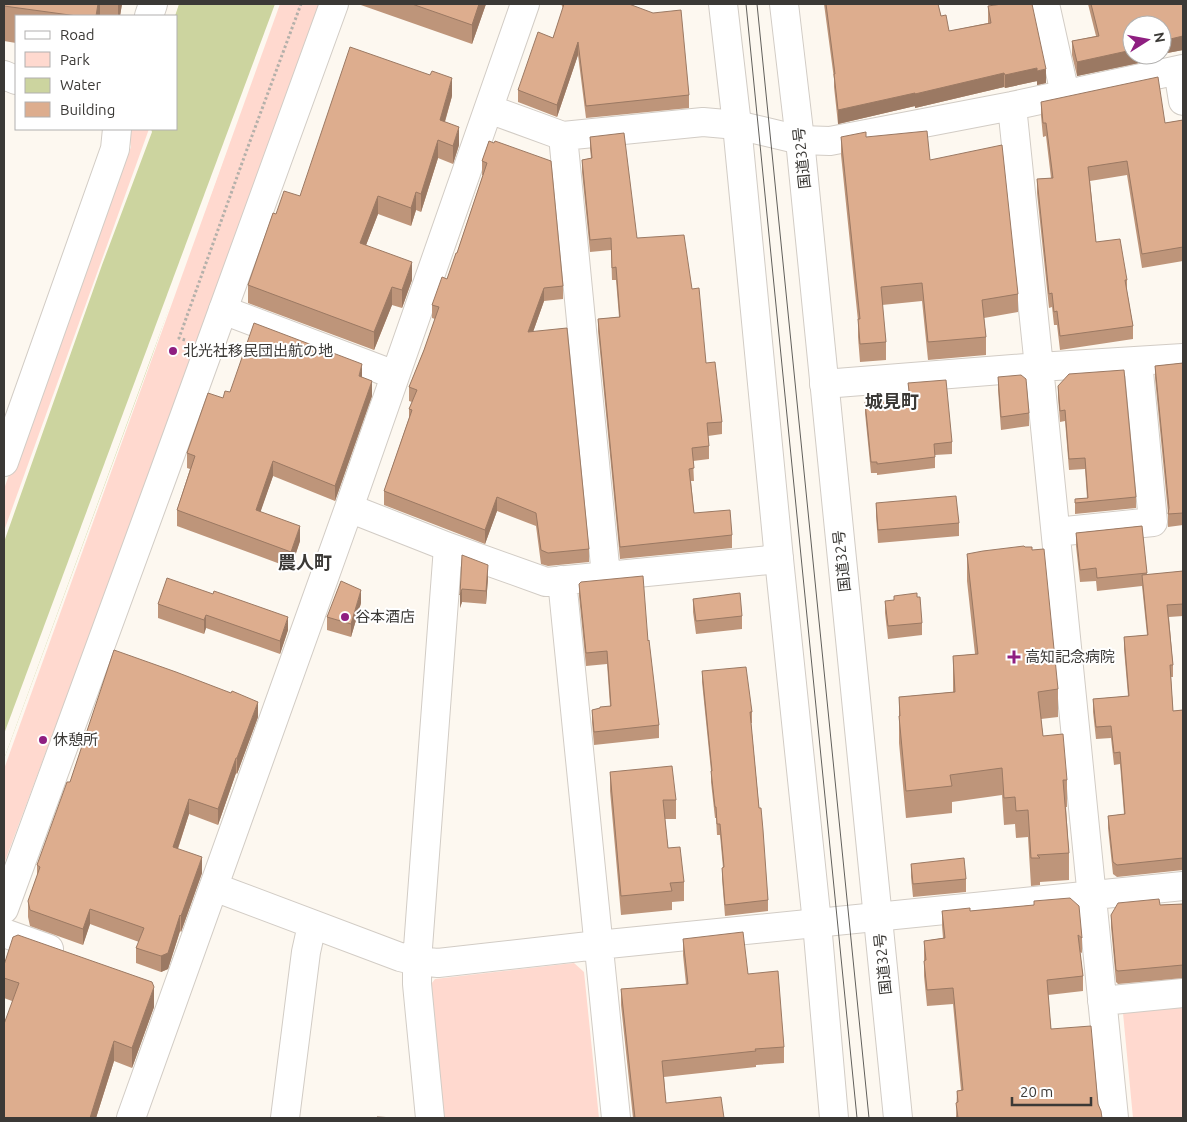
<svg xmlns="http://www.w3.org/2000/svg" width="1187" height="1122" font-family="Ubuntu,'Noto Sans JP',sans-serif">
<rect width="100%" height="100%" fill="#fdf8f0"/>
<path fill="#ffd9cf" d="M280 4H323L148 479 4 864V769Z
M128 129H149L4 531V489L29 418 131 147Z
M574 963 584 972 599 1118H441L428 988 435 979Z
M1183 1001V1118H1133L1123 1013 1127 1007Z"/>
<path fill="#ccd49f" d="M179 4H276L259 49 151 359 4 759V542L102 265 152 132 151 129H176V16H175Z"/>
<path fill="#fdf8f0" d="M275 4H278L218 175 4 759V734Z"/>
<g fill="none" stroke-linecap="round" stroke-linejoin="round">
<g stroke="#d2ccc5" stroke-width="30">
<path id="street" d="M1045 4 1065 94
M149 16 153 4
M1178 70 1183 101
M4 75 16 80
M1012 106 1039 367 1114 1118
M489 109 563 136 703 122 737 125 800 140 830 141 1012 106 1183 69
M563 136 606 576
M223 310 395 375
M824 384 1039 367 1183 358
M4 462 115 149 117 129
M349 508 448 547 546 582 779 559
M1056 532 1153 522 1138 361
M562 580 616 1118
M214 887 400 957 417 961 438 963 598 945 1183 886
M4 933 49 949
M1102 1001 1183 993
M131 1118 349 508 525 4
M285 1118 306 952 312 925
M430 1118 417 984V961L448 547"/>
</g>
<g stroke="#d2ccc5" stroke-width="30">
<path id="secondary" d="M4 909 163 475 334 4"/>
</g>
<g stroke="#d2ccc5" stroke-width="30">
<path id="highway" d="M723 4 737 125 779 559 817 923 834 1118
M784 4 800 140 898 1118"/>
</g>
<path stroke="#b4b0aa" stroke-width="3" stroke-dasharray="2.5 2.5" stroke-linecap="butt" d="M185 340 179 338 246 152 301 4"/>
<use href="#street" stroke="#fff" stroke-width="28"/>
<use href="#secondary" stroke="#fff" stroke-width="28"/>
<use href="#highway" stroke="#fff" stroke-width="28"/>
<path stroke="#615f5b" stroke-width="1" d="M746 4 857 1118
M757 4 869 1118"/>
</g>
<path fill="#be957a" d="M4 4H122L120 16H16V43L4 41Z
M358 4H486L472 44Z
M561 4H629L689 95V108L586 118 578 55 557 117 518 102V90L553 38 563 8Z
M824 4H938L941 16 949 31 988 23V6L1046 83 1037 85V81L1005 88 1004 87 915 108V106L838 124 834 87V79Z
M1088 4H1183V50L1162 54V25L1153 56V60L1077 76 1072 55V41L1096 36Z
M452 96 445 122 459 145 453 164 438 158 421 212 416 210 411 226 378 214 366 245 412 280 402 308 392 305 374 350 248 303V285L276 214 300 196Z
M1041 102 1165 123 1183 120V261L1142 268 1127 175 1090 181 1096 242 1127 280V291L1133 326V339L1060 350 1057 325H1054L1052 307 1049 308 1037 193V179L1051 178 1046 136 1043 137 1041 116Z
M590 137 637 238 692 289 706 363 722 422V434L708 436 709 446V459L693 461 694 481H691L694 513 732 535V548L620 559 598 331V319L619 317 616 280H612L611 250 590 252 582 172V160L591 158 590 149Z
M841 137H866L930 160 1018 294V312L984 318 986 337V355L928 360 922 301 882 305 886 342V360L860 362 858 337V321L841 155Z
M489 141 563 286V299L544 301 533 332 589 549V562L548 566 541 564 536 526 497 511 485 544 384 505V491L409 418V409L412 402 409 401V387L424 350 435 319 432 318V305L447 279 457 253 483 175H482V161Z
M1183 363V525L1168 527V513L1155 378V366Z
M362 377 372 396 335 501 273 476 260 512 300 541 291 568 177 526V510L190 469 187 468V453L223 398 230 392Z
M998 377 1029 413V426L1001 430 998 390Z
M908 383 952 442V454L935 455V468L877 475V473H871L865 413V402L909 398Z
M1058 386 1136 497V508L1075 514V499L1087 498 1085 469 1069 470 1065 421 1060 422 1058 397Z
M876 503 959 523V536L878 543 876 516Z
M1142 526 1147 575 1183 571V616L1169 617 1173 665V677H1171L1173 711 1183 710V870L1117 877 1113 874 1108 828V816L1124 814 1120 764 1114 765 1111 738 1096 739 1093 712V699L1128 696 1124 649V637L1147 635 1142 586 1097 591 1096 581 1080 582 1076 546V533Z
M967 554 1058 689V717L1041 719 1043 736 1067 780V807H1066L1069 853V880L1040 882V885L1031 886 1028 837 1016 838 1015 824 1004 825 1002 795 952 802V813L906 818 899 743V697L953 692V656L975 654 967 581Z
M462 555 488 578 486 604 462 602 460 608Z
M579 584 648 641 659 725V738L594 745 592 722V710L610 706 607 664 586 666 579 596Z
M693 599 742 616V629L696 634 693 612Z
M885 601 922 623V635L888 639 885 613Z
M361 603 351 637 327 630V617Z
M158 604 288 630 280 654 206 628 204 634 158 618Z
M702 671 752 712V723H751L768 900V911L725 916 722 879V868H723L720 835H717L716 818H715L711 782V771L702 682Z
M258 717 237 774 236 773 218 825 189 814 178 849 202 873 181 932 180 931 168 969 161 972 136 963V948L139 942 90 924 83 945 30 926 28 917V901L37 876V865L70 782Z
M610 772 676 800V819H665L668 848 684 882V901L672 902V910L621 915 610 791Z
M911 864 966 879V892L913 897 911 877Z
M1183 904V978L1118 984 1116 982 1111 927V915L1160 905Z
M1034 905 1082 938V953L1080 952 1083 976V991L1048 995 1051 1029 1098 1104 1102 1118H956L957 1091 961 1090 953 1004 927 1006 924 976V941L943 938 942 926V911H970Z
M683 939 748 974 784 1047V1063L756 1065V1067L664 1077 666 1103 724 1118H633L621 1005V989L686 984 683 955Z
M4 965 154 1007 132 1068 114 1061 96 1118H4L12 1001 4 998Z"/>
<path fill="#9b7963" d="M98 4H100V16H96Z
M118 4H122L120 16H118Z
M479 4H486L472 44V25Z
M1183 36V50L1162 54V41Z
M578 42V55L557 117V105Z
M1132 50V55H1159L1153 56V60L1077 76V62Z
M1037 68V81L1005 88V75Z
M1046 69V83L1037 85V71Z
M1004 73V87L915 108V94Z
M452 78V96L440 138V120Z
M915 93V106L838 124V110Z
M459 127V145L453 164V146Z
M438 140V158L421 212V194Z
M416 192V210L411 226V208Z
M378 196V214L360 261V243Z
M412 262V280L402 308V290Z
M392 287V305L374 350V332Z
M544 288V301L528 346V332Z
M362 364V379L359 376Z
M372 381V396L335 501V486Z
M273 461V476L256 525V510Z
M497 497V511L485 544V530Z
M300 526V541L291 568V552Z
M488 565V578L486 604V591Z
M462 589V602L460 608V595Z
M361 590V603L351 637V624Z
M206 615V628L204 634V620Z
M288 617V630L280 654V641Z
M258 702V717L237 774V758Z
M236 758V773L218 825V809Z
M189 799V814L173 863V847Z
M202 857V873L181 932V916Z
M90 909V924L83 945V929Z
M180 915V931L168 969 161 972V956Z
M154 987V1007L132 1068V1048Z
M114 1041V1061L96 1118H90Z"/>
<path fill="#ddad8e" stroke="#9b7963" d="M4 4H98L96 16H77L4 6Z
M412 4H479L472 25Z
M564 4H629L653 13 681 10 689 95 586 106 578 42 557 105 518 90 538 32 553 38Z
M826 4H938L941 16 946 15 949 31 991 23 988 6 1002 4H1032L1046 69 1037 71V68L1005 75 1004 73 915 94V93L838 110 834 74H835Z
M1091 4H1183V36L1162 41V25H1132V50L1077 62 1072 41 1099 36Z
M350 47 430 75 432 71 452 78 440 120 459 127 453 146 438 140 421 194 416 192 411 208 378 196 360 243 412 262 402 290 392 287 374 332 248 285 273 213 276 214 284 191 300 196Z
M1158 77 1165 123 1183 120V247L1142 254 1127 161 1088 167 1096 242 1120 239 1127 280H1125L1133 326 1060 336 1057 311 1054 312 1052 293 1049 294 1037 179 1053 178 1046 123H1043L1041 102Z
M927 131 930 160 1002 145 1018 294 982 300 986 337 928 342 922 283 881 287 886 342 860 344 858 319H860L841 137 866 132V137Z
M624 133 637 238 684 235 692 289 699 288 706 363 715 362 722 422 707 423 709 446 692 448 694 468 689 469 694 513 730 510 732 535 620 547 598 319 620 317 616 267 612 268 611 238 590 240 582 160 592 158 590 137Z
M489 141 494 143 495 141 551 161 563 286 544 288 528 332 567 328 589 549 548 553 541 550 536 513 497 497 485 530 384 491 412 410 409 409 417 390 409 387 424 350 439 307 432 305 442 277 447 279 456 253H457L487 163 482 161Z
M254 323 362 364 359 376 372 381 335 486 273 461 256 510 300 526 291 552 177 510 195 456 187 453 208 393 223 398 225 391 230 392Z
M1183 363V513L1168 514 1169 508 1155 366Z
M1124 370 1136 497 1075 503V499L1088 498 1085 458 1069 459 1065 410 1060 411 1058 386 1069 374Z
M1021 375 1026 379 1029 413 1001 417 998 377Z
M946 380 952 442 934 444 935 457 877 464V462H871L865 402 910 398 908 383Z
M956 496 959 523 878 530 876 503Z
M1142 526 1147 573 1097 578 1096 568 1080 570 1076 533Z
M1024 546 1025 547H1032V550L1044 549 1058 689 1038 692 1043 736 1063 734 1067 780H1063L1069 853 1037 855 1040 858H1031L1028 810 1016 811 1015 797 1004 798 1002 768 950 775 952 786 906 791 899 716H900L899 697 955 692 953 656 978 654 967 554 983 551Z
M462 555 488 565 486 591 462 589 460 595Z
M1183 571V604L1167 605 1173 665H1170L1173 711 1183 710V858L1117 865 1113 862 1108 816 1125 814 1120 752 1114 753 1111 726 1096 727 1093 699 1129 696 1124 637 1148 635 1142 575Z
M643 576 648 641 649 640 659 725 594 732 592 710 600 708V707L611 706 607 651 586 653 579 584 581 582Z
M167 578 213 594 214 591 288 617 280 641 206 615 204 620 158 604Z
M341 581 361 590 351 624 327 617Z
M740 593 742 616 696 621 693 599Z
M917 593V597H920L922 623 888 626 885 601 894 600V596Z
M114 650 176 672 231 693 232 691 258 702 237 758H236L218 809 189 799 173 847 202 857 181 916 180 915 168 953 161 956 136 948 144 928 90 909 83 929 30 910 28 901 40 867 37 865 67 782H70Z
M746 667 752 712H750L759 808H761L763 830 768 900 725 905 722 868 724 867 720 824H717L716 807H715L711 771H712L702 671Z
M672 766 676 800H663L668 848 680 847 684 882 670 883 672 891 621 896 610 772Z
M964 858 966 879 913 884 911 864Z
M1070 898 1079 906 1082 938 1078 935 1083 976 1047 980 1051 1029 1091 1026 1098 1104 1101 1111 1102 1118H958L956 1103 958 1102 957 1091 963 1090 953 988 927 990 924 961 926 960 924 941 945 938 942 911 970 908V911L1034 905V901Z
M1159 899 1160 905 1183 904V965L1118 971 1116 970 1111 915 1118 903Z
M743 932 748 974 778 971 784 1047 755 1049 756 1051 662 1061 666 1103 721 1097 724 1118H635L621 989 688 984 683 939Z
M18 935 152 982 154 987 132 1048 114 1041 90 1118H4V1024L19 983 4 978V965L13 937Z
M377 1117 395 1118H377Z"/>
<g fill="#8f1f81" stroke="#fff" stroke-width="2">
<circle cx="173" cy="351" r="5"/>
<circle cx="345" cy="617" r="5"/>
<path d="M1011.5 649.5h5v5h5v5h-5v5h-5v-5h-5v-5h5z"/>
<circle cx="43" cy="740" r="5"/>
</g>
<g text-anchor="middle" stroke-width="4" stroke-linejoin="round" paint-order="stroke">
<g font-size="15" fill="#3b3936" stroke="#fff">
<text transform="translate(802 158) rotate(-96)" y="5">国道32号</text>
<text transform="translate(842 561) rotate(-96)" y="5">国道32号</text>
<text transform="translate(883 964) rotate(-96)" y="5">国道32号</text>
</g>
<g font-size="15" fill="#3b3936" stroke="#fff" text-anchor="start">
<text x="183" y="356">北光社移民団出航の地</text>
<text x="355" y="622">谷本酒店</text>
<text x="1025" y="662">高知記念病院</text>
<text x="53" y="745">休憩所</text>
</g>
<g font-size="18" font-weight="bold" fill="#3b3936" stroke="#fff">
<text x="892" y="408">城見町</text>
<text x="305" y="569">農人町</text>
</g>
</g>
<rect width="1187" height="1122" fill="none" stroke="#3b3936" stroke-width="10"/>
<rect x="15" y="15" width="162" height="115" fill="#ffffff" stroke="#b1b0af"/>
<rect x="25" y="31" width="25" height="8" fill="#ffffff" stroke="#b1b0af"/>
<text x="60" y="40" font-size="15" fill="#3b3936">Road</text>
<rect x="25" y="52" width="25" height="15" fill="#ffd9cf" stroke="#b1b0af"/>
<text x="60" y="65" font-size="15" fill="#3b3936">Park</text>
<rect x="25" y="78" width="25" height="15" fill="#ccd49f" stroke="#b1b0af"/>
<text x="60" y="90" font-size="15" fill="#3b3936">Water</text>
<rect x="25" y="102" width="25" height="15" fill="#ddad8e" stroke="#b1b0af"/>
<text x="60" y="115" font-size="15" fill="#3b3936">Building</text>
<g transform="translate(1147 40) rotate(79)"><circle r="24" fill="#ffffff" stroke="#b1b0af"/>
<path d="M0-4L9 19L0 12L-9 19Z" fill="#8f1f81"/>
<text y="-8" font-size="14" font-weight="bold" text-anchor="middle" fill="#3b3936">N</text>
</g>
<path d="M1012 1097v8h79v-8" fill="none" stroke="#3b3936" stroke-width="2.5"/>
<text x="1020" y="1097" font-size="15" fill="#3b3936" stroke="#ffffff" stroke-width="4" paint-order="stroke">20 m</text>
</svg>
